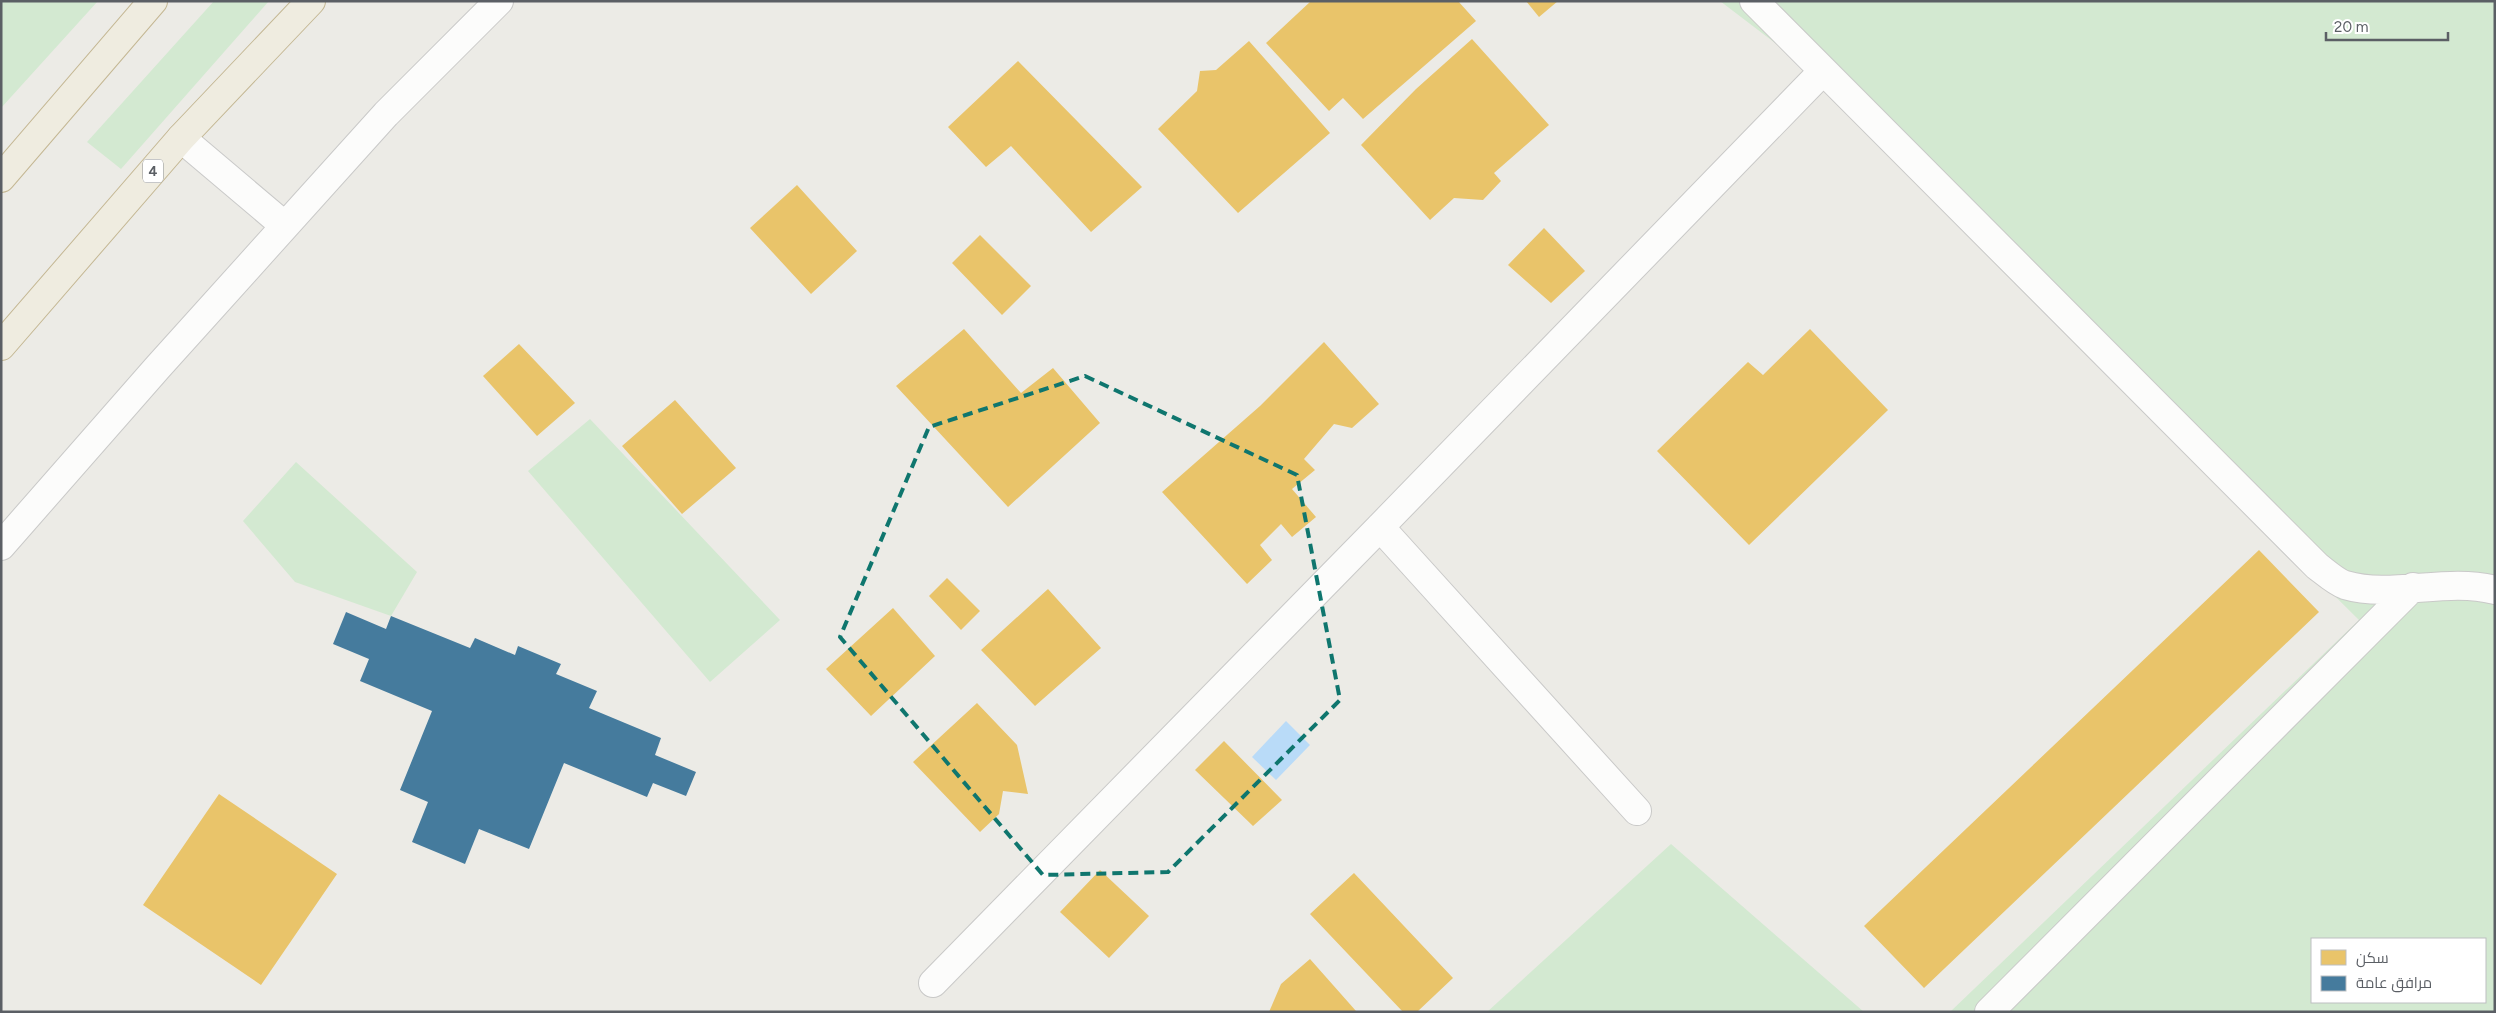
<svg xmlns="http://www.w3.org/2000/svg" width="2496" height="1013" font-family="Figtree,Cairo,sans-serif">
<rect width="100%" height="100%" fill="#ecebe6"/>
<path fill="#d3e9d1" fill-rule="evenodd" d="M1 1H98L1 108Z
M214 1H269L121 169 87 142Z
M1720 1H2495V1012H1950L2359 620 1783 49ZM2312 939H2485V1002H2312Z
M590 419 780 620 710 682 528 471Z
M296 462 417 572 391 616 295 582 243 521Z
M1671 844 1864 1012H1487Z"/>
<path fill="#b9dbf8" d="M1286 721 1310 745 1276 780 1252 757Z"/>
<path fill="#e9c46a" d="M1311 1H1458L1476 21 1363 119 1343 98 1329 111 1266 43Z
M1526 1H1558L1539 17Z
M1472 39 1549 125 1494 173 1501 181 1483 200 1454 198 1430 220 1361 145 1416 89Z
M1249 41 1330 133 1238 213 1158 129 1197 91 1200 71 1216 70Z
M1018 61 1142 187 1091 232 1011 146 986 167 948 127Z
M797 185 857 251 811 294 750 228Z
M1544 228 1585 271 1551 303 1508 265Z
M980 235 1031 286 1002 315 952 263Z
M964 329 1021 393 1053 368 1100 423 1008 507 896 386Z
M1810 329 1888 410 1749 545 1657 451 1748 362 1763 375Z
M1324 342 1379 404 1352 428 1334 424 1304 459 1315 470 1292 489 1316 517 1292 537 1281 524 1260 545 1272 560 1247 584 1162 492 1260 406Z
M519 344 575 403 537 436 483 376Z
M675 400 736 468 682 514 622 446Z
M2259 550 2319 612 1924 988 1864 926Z
M947 578 980 611 961 630 929 596Z
M1048 589 1101 648 1035 706 981 650Z
M893 608 935 656 871 716 826 669Z
M977 703 1017 745 1028 794 1003 791 999 814 980 832 913 762Z
M1224 741 1282 800 1253 826 1195 770Z
M219 794 337 874 261 985 143 905Z
M1100 870 1149 916 1109 958 1060 912Z
M1354 873 1453 978 1417 1012H1403L1310 914Z
M1310 959 1356 1011 1355 1012H1269L1281 984Z"/>
<path fill="#457b9d" d="M346 612 386 629 391 616 470 648 475 638 515 655 518 646 561 664 556 674 597 691 589 708 661 738 655 755 696 772 686 796 653 783 647 797 564 763 529 849 479 829 465 864 412 842 428 802 400 790 432 711 360 681 369 659 333 644Z"/>
<g fill="none" stroke-linecap="round" stroke-linejoin="round">
<g stroke="#c9c9c8" stroke-width="30">
<path id="minor" d="M1754 1 2317 566C2325 572 2336 582 2345 585 2392 599 2446 577 2495 590
M181 138 285 226
M1380 527 1637 811
M1 546 158 367 386 114 499 1
M933 983 1380 527 1823 71
M1989 1012 2413 587"/>
</g>
<g stroke="#c4b793" stroke-width="30">
<path id="highway" d="M1 178 153 1
M1 346 181 138 311 1"/>
</g>
<use href="#minor" stroke="#fcfcfb" stroke-width="28"/>
<use href="#highway" stroke="#efece0" stroke-width="28"/>
</g>
<path fill="none" stroke="#0f766e" stroke-width="4" stroke-dasharray="10 6" stroke-linejoin="round" d="M1085 376 1297 475 1340 700 1168 872 1043 875 840 637 929 427Z"/>
<g text-anchor="middle" stroke-width="5" stroke-linejoin="round" paint-order="stroke">
<rect fill="#fff" stroke="#8c8f93" stroke-width="1" x="143" y="159.5" width="20" height="23" rx="4"/>
<g font-size="14" font-weight="bold" fill="#5b5f65">
<text x="153" y="176">4</text>
</g>
</g>
<rect width="2496" height="1013" fill="none" stroke="#5b5f65" stroke-width="5"/>
<rect x="2311" y="938" width="175" height="65" fill="#ffffff" stroke="#bdbfc1"/>
<rect x="2321" y="950" width="25" height="15" fill="#e9c46a" stroke="#bdbfc1"/>
<text x="2356" y="963" font-size="15" fill="#5b5f65">سكن</text>
<rect x="2321" y="976" width="25" height="15" fill="#457b9d" stroke="#bdbfc1"/>
<text x="2356" y="988" font-size="15" fill="#5b5f65">مرافق عامة</text>
<path d="M2326 32v8h122v-8" fill="none" stroke="#5b5f65" stroke-width="2.5"/>
<text x="2334" y="32" font-size="15" fill="#5b5f65" stroke="#ffffff" stroke-width="4" paint-order="stroke">20 m</text>
</svg>
